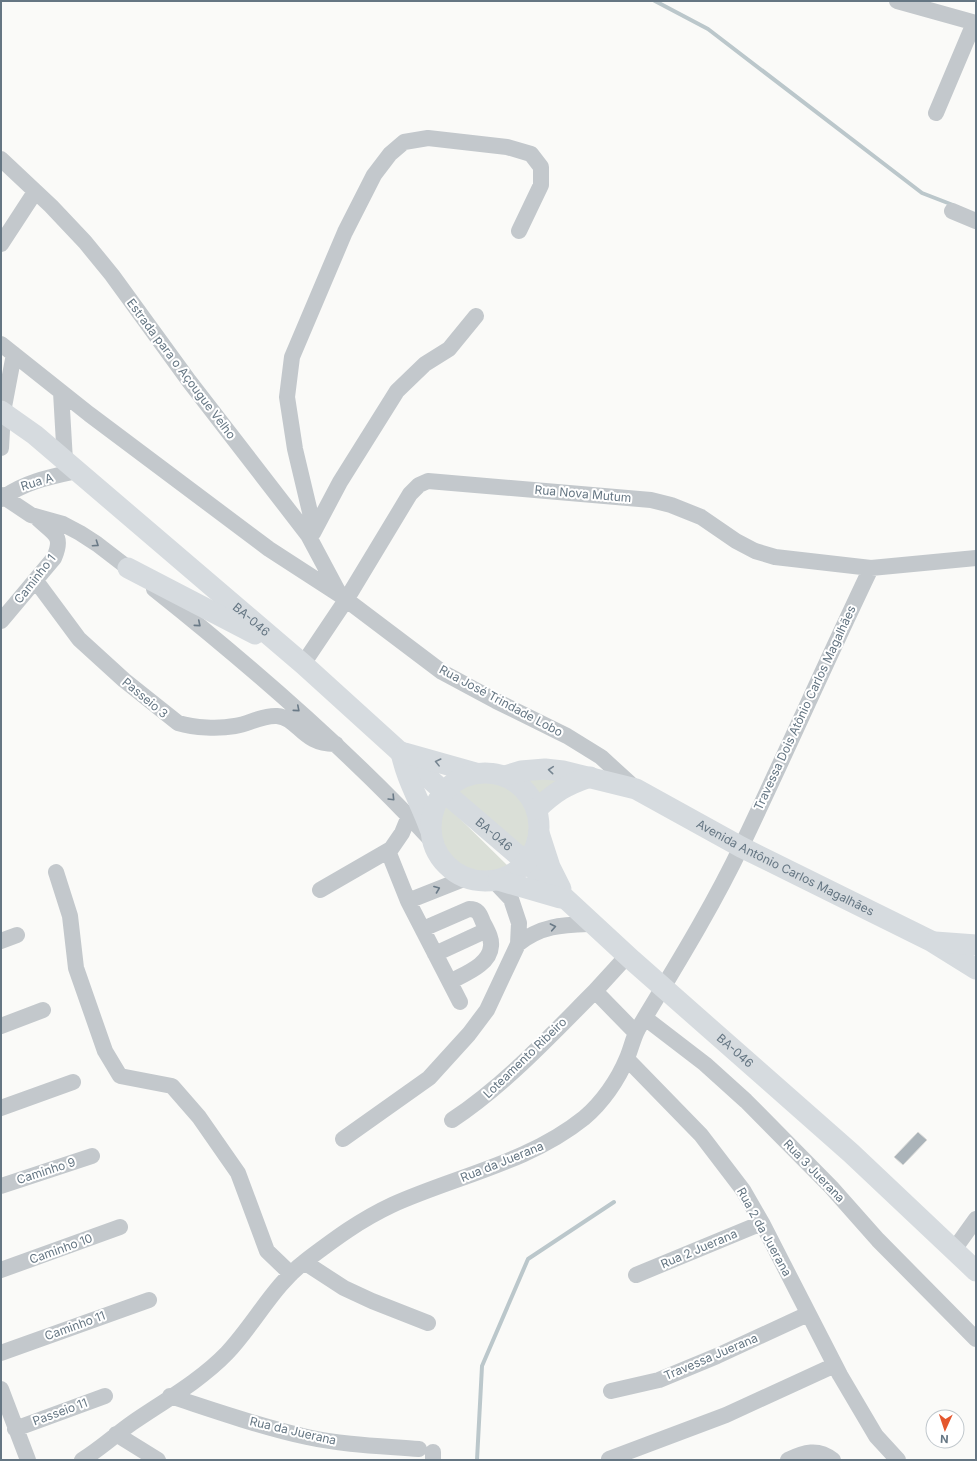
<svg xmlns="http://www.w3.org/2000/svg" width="977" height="1461" font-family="Inter,sans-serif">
<rect width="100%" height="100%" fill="#fafaf8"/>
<path fill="#dadfd7" d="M565 778 540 798 524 780Z
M485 779C519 783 543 818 525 850L455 790 467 782Z
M444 803 509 867C465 889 420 847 444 803Z"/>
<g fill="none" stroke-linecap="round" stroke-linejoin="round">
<path stroke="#bbc7cb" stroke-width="4" d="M655 1 708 29 922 193 953 205
M477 1460 482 1366 528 1259 614 1202"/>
</g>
<path fill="#aab3b9" stroke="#dcdcda" d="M918 1132 927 1140 903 1165 894 1157Z"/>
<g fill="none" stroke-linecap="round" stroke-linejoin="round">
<path stroke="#c3c8cc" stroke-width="16" d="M897 1 976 23
M936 113 974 23
M1 159 51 206 85 242 112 275 189 381 308 535 340 595
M952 211 976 221
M1 244 35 192
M1 344 89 414 269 549 340 595 442 672 496 701 567 736 601 757 636 789
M61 392 65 461
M1 448 3 412 14 354
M1 495 31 515 63 524 80 533 97 544 136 574
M1 499C24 482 49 477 77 471
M314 529 295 449 287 397 292 357 345 232 374 175 390 154 404 142 428 138 507 147 531 154 541 167V185L519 231
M313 533 340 482 397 391 425 364 449 349 476 316
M36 581 79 639 124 680 178 723C195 728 218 729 235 726 249 724 262 715 277 716 299 718 302 745 336 744
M154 589C252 667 347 749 432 841
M1 621 54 558C64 535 54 534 38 519
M303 664 346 600 410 494 419 485 428 481 651 500 671 505 701 517 736 541 755 551 775 557 871 568 976 558
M388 851 408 901 460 1002
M56 872 70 916 76 968 105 1051 120 1076 172 1086 199 1117 238 1173 267 1251 291 1274
M320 890 391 849 402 833 409 816
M408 901 466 878
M423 929 469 909C479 909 480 915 483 922 487 930 492 938 491 946 490 965 464 974 450 982
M1 941 17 935
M518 944C542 925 563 925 592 924
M435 954 487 930
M627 956 595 991 636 1033
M645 1018 705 1064 746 1101 831 1187 878 1240 976 1339
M1 1026 43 1010
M627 1059 701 1135 743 1190 762 1223 840 1375 876 1436 898 1460
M1 1108 73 1082
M452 1120C506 1084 549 1037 595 991
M343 1139 429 1078 469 1034 487 1010 518 944 519 923 511 899 493 880
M1 1186 92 1156
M953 1251 976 1219
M304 1262 344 1288 372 1301 428 1323
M1 1270 120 1227
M636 1275 762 1223
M1 1353 149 1300
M1 1389 28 1460
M611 1391 659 1380 717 1356 808 1314
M170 1396C216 1411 261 1427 307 1437 344 1445 381 1446 419 1449
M15 1429 105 1396
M116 1434 158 1460
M433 1452V1460
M609 1459 726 1415 835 1365
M82 1460C100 1449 115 1435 132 1423 164 1401 200 1381 227 1353 256 1322 274 1284 308 1259 336 1238 360 1220 392 1205 456 1176 528 1163 584 1118 602 1103 618 1080 627 1058 631 1049 633 1038 638 1029 674 969 712 908 742 845 786 753 827 660 871 568
M788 1460C804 1452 818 1448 833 1460"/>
<g stroke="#d6dbdf" stroke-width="21">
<path id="s1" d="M1 411 35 435 303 664 443 791 527 863 632 960 851 1153 976 1271"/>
<path d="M128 568 255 634"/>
<path d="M401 752C406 779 421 803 430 829"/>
<path d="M405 753 476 773"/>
<circle cx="485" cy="827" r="54"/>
<path id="s2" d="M505 776 521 771 545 769 563 771 636 789 741 847 931 941 976 969"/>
<path d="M537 809C555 792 566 785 590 777"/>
<path d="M539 833 550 867 561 889"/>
<path d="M498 880 560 898"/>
<path d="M935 942 976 945"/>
</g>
</g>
<defs><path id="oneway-chevron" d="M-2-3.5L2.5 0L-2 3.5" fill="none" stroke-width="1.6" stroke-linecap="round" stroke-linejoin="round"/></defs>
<g stroke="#6a7a87">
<use href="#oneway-chevron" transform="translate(96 544) rotate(34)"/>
<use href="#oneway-chevron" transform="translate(198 624) rotate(40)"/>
<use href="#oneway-chevron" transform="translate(297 709) rotate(41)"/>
<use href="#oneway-chevron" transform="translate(392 798) rotate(46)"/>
<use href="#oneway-chevron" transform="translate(437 889) rotate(-21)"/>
<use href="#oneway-chevron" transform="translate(553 927) rotate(-11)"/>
</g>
<g stroke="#768591">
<use href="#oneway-chevron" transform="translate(438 762) rotate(-166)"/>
<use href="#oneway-chevron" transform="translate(551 770) rotate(-175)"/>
</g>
<g text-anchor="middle" stroke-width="4" stroke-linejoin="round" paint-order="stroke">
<g font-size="12" fill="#657683" stroke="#fff">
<text transform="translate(181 369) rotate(53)" y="4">Estrada para o Açougue Velho</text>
<text transform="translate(37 482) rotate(-17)" y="4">Rua A</text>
<text transform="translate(583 494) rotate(5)" y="4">Rua Nova Mutum</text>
<text transform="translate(35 579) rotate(-52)" y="4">Caminho 1</text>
<text dy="4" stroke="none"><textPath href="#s1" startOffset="326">BA-046</textPath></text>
<text transform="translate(145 698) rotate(40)" y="4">Passeio 3</text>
<text transform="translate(501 701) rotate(28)" y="4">Rua José Trindade Lobo</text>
<text transform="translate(805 708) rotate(-65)" y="4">Travessa Dois Atônio Carlos Magalhães</text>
<text dy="4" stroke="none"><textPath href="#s1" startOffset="650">BA-046</textPath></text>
<text dy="4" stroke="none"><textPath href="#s2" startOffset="303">Avenida Antônio Carlos Magalhães</textPath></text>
<text dy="4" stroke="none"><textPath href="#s1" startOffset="974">BA-046</textPath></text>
<text transform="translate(525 1058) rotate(-44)" y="4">Loteamento Ribeiro</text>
<text transform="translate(502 1162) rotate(-22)" y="4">Rua da Juerana</text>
<text transform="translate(46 1171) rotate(-18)" y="4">Caminho 9</text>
<text transform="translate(814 1171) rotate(46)" y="4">Rua 3 Juerana</text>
<text transform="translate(764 1232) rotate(61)" y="4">Rua 2 da Juerana</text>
<text transform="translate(61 1249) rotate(-20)" y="4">Caminho 10</text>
<text transform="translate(699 1249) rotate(-23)" y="4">Rua 2 Juerana</text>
<text transform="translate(75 1326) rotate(-20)" y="4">Caminho 11</text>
<text transform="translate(711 1357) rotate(-23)" y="4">Travessa Juerana</text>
<text transform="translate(60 1412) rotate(-20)" y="4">Passeio 11</text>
<text transform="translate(293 1431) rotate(13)" y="4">Rua da Juerana</text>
</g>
</g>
<rect width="977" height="1461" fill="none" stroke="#657683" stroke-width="4"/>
<g transform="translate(945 1429) rotate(183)"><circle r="19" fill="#ffffff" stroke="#c1c8cd"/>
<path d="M0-3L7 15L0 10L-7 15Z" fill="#e4572e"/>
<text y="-6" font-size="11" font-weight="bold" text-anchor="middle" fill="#657683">N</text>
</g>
</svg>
